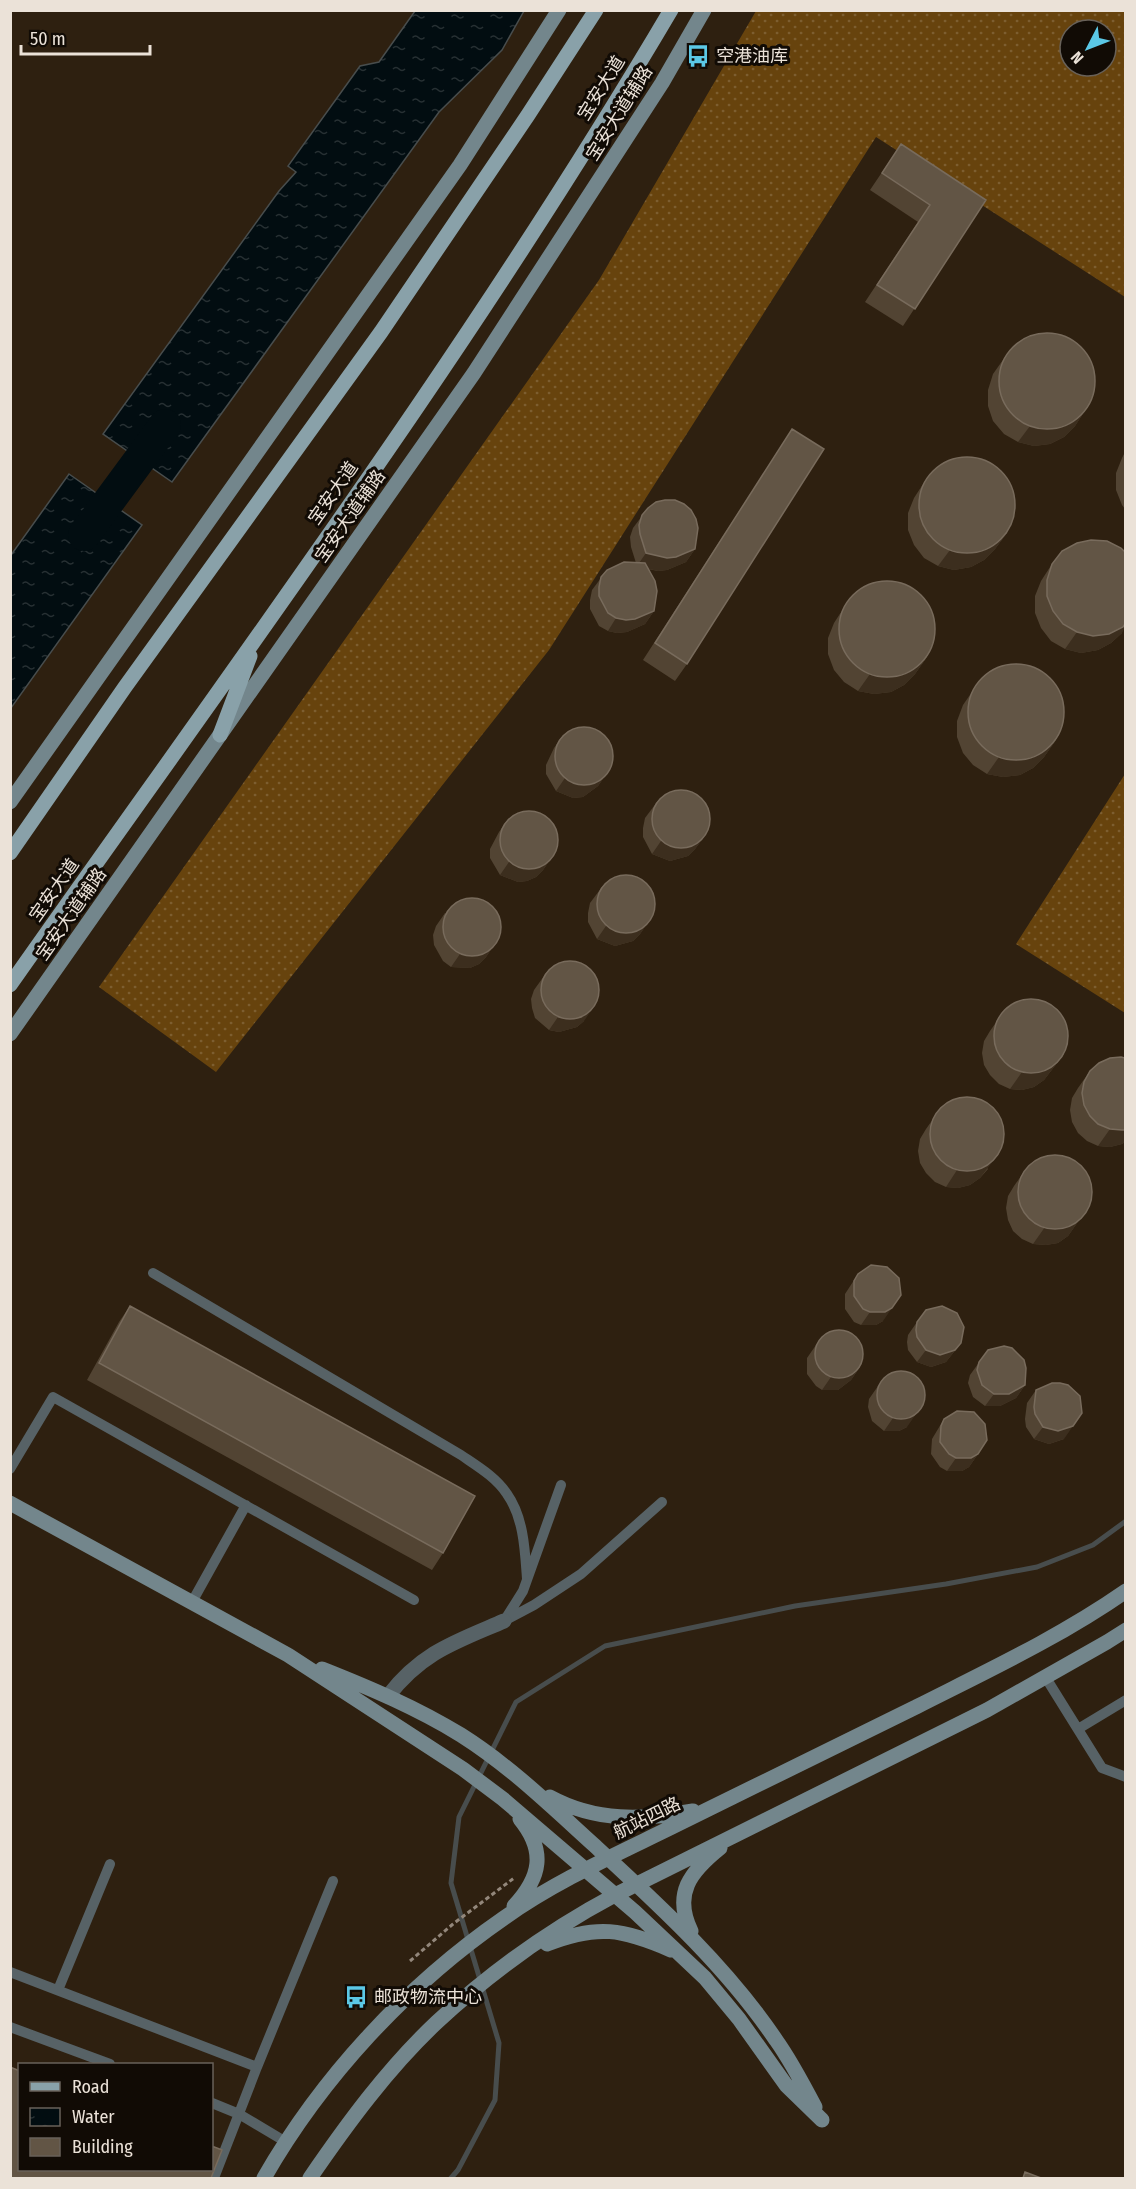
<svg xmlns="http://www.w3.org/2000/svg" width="1136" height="2189" font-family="'Fira Sans Condensed','Noto Sans SC',sans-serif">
<defs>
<pattern id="grass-dots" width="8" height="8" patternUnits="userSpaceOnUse" patternTransform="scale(1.5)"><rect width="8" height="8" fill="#67430d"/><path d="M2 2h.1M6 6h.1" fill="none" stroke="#7d5e30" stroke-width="1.8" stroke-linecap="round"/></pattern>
<pattern id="water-ripples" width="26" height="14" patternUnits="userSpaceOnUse" patternTransform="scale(1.5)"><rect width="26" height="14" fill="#020d11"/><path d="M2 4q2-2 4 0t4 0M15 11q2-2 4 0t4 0" fill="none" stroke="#273033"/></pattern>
</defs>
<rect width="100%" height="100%" fill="#2e2010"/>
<path fill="url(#grass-dots)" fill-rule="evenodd" d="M756 11H1125V297L876 137 549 650 216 1072 99 987 599 280ZM1070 30H1106V66H1070Z
M1125 774V1013L1016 944Z"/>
<path fill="url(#water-ripples)" stroke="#484d4d" stroke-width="1.5" d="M524 11 502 50 439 112 172 482 103 434 279 191 296 172 288 166 360 66 379 62 415 11Z
M69 474 142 525 11 708V555Z"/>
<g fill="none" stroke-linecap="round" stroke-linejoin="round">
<path stroke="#484d4d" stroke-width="5" d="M451 2178 458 2170 495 2100 499 2043 451 1883 459 1817 516 1702 605 1646 795 1606 946 1584 1037 1567 1093 1545 1126 1521"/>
<path stroke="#020d11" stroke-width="32" d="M84 535 165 425"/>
<path stroke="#93877b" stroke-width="3" stroke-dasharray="4.5 3" stroke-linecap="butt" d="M410 1961 453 1924 514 1878"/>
<path stroke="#576266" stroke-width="10" d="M153 1273 461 1455C477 1466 496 1477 507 1494 524 1518 525 1551 527 1579
M10 1469 53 1397 414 1600
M192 1602 246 1505
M506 1618 523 1591 561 1485
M504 1621 534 1605 581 1574 662 1502
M1046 1678 1102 1768 1126 1777
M1078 1729 1126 1700
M10 1972 257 2067 214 2178
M58 1990 110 1864
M10 2027 110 2064
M257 2067 333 1881
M212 2103 239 2114 286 2142"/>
<path stroke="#576266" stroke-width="15" d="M388 1696C422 1652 455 1642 504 1621"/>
<path stroke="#73868c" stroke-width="15" d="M10 802 460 165 559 10
M10 1034 474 373 662 83 704 10
M10 1503 288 1655 463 1769 503 1799 635 1912 705 1978 739 2019 786 2085 822 2120
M322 1669C370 1688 417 1708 461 1735 510 1766 551 1806 594 1845 659 1905 726 1966 776 2040 791 2061 803 2084 815 2107
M550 1797C596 1822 643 1820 693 1811
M514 1906C541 1877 546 1851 520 1819
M691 1931C673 1894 690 1872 720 1848
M547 1944C598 1924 622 1929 671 1950
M264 2178C322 2077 407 1985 504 1918 554 1882 617 1854 672 1827 754 1787 835 1747 916 1707 987 1671 1060 1637 1126 1591
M310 2178C347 2124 388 2068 437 2022 490 1973 551 1929 615 1895L987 1710 1107 1642 1126 1630"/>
<path stroke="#89a1a9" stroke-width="15" d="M220 735 250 656
M10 853 125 687 381 332 528 115 596 10
M10 985C236 664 471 349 671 10"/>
</g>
<path fill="#524433" d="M901 144 986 200 903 326 865 302 918 222 870 190Z
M1005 357 1086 409 1075 426 1064 437 1050 444 1034 446 1018 442 1004 434 993 421 988 406V390L993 374Z
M792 429 687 664 675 681 643 660Z
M1125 452V509L1122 505 1116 490V473L1122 458Z
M925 481 1007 533 995 549 984 560 971 567 954 570 938 566 924 558 914 545 908 530V513L914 498Z
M648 508 695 549 686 562 667 570 658 571 648 569 654 611 645 624 627 632 617 633 608 631 599 626 590 609V600L592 590 607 570 636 563 631 547 630 537 633 528Z
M1052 564 1122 633 1111 643 1098 650 1081 653 1065 649 1051 641 1041 628 1035 613V596L1041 581Z
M845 606 927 657 915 674 904 685 891 692 874 694 858 691 844 682 834 670 828 654V638L834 623Z
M974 689 1056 740 1044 757 1033 768 1020 775 1003 777 987 774 973 765 963 753 957 737V721L963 705Z
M563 735 607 773 598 786 583 797 573 798 556 791 546 774V765L554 748Z
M660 798 704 837 695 849 688 856 670 861 652 854 643 837V828L645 818Z
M508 819 552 857 543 870 536 877 527 881 518 882 500 875 490 858V849L499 832Z
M605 883 649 921 640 934 633 941 615 946 597 939 588 922V913L590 903Z
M445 913 495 944 486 957 479 964 470 968 451 967 443 961 434 945 433 935 436 926Z
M549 969 584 1021 577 1027 559 1032 549 1030 535 1018 532 1008 531 999 534 990Z
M1002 1014 1064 1054 1044 1080 1034 1087 1022 1090 1010 1089 999 1084 990 1075 984 1065 982 1053 984 1041 990 1031Z
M1125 1058V1142L1122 1144 1110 1147 1098 1146 1087 1141 1078 1133 1072 1122 1070 1110 1072 1098 1078 1088 1090 1071Z
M938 1112 988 1169 980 1178 970 1185 958 1188 946 1187 935 1182 926 1173 920 1163 918 1151 920 1139 926 1129Z
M1026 1169 1087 1209 1068 1236 1058 1243 1046 1245 1033 1244 1022 1239 1013 1231 1008 1220 1006 1208 1008 1196 1014 1186Z
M858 1274 883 1321 876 1325H861L854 1322 845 1309V1294Z
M130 1306 443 1553 432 1570 87 1380 119 1322Z
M917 1322 961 1343 946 1362 931 1367 917 1362 908 1350 907 1342 908 1335Z
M816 1345 860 1367 851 1380 838 1390H822L816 1386 807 1374V1358Z
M988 1350 1025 1385 1016 1398 1000 1406H985L973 1397 968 1383 970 1375Z
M878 1386 907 1427 899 1431H884L872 1421 868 1407 869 1399Z
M1036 1390 1064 1439 1049 1444 1034 1439 1026 1427 1025 1419 1027 1403Z
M944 1419 978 1454 969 1467 962 1471H947L940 1467 931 1454 932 1439Z"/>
<path fill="#3c2e1e" d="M1086 409 1075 426 1064 437 1050 444 1034 446 1018 442 1030 426Z
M1007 533 995 549 984 560 971 567 954 570 938 566 950 550Z
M695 549 686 562 667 570 658 571 637 566 646 553Z
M654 611 645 624 627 632 617 633 608 631 616 618Z
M1125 624V627L1122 633 1111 643 1098 650 1081 653 1065 649 1077 632Z
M927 657 915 674 904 685 891 692 874 694 858 691 870 674Z
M1056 740 1044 757 1033 768 1020 775 1003 777 987 774 999 757Z
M607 773 598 786 583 797 573 798 556 791 565 778Z
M704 837 695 849 688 856 670 861 652 854 661 841Z
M552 857 543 870 536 877 527 881 518 882 500 875 509 862Z
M649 921 640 934 633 941 615 946 597 939 606 926Z
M495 944 486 957 479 964 470 968 451 967 460 954Z
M593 1008 584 1021 577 1027 559 1032 549 1030 558 1017Z
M1064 1054 1044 1080 1034 1087 1022 1090 1010 1089 1022 1072Z
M1110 1129 1125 1130V1142L1122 1144 1110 1147 1098 1146Z
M1000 1152 980 1178 970 1185 958 1188 946 1187 957 1170Z
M1087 1209 1068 1236 1058 1243 1046 1245 1033 1244 1045 1227Z
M892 1308 883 1321 876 1325H861L870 1312Z
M961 1343 946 1362 931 1367 917 1362 926 1350Z
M860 1367 851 1380 838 1390H822L831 1377Z
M1025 1385 1016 1398 1000 1406H985L994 1394Z
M916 1414 907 1427 899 1431H884L893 1418Z
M1073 1426 1064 1439 1049 1444 1034 1439 1043 1427Z
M978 1454 969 1467 962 1471H947L956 1458Z"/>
<path fill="#625545" stroke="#786b5c" stroke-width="1.5" d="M901 144 986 200 915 309 877 285 930 205 882 173Z
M999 381a48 48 0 1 1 96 0a48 48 0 1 1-96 0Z
M792 429 824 449 687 664 655 643Z
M919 505a48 48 0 1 1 96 0a48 48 0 1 1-96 0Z
M665 500H675L684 504 691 510 696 519 698 528 695 549 676 557 667 558 646 553 640 534 639 525 642 515 648 508 656 502Z
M1091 540 1107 541 1121 548 1125 552V624L1123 627 1109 634 1093 636 1077 632 1063 624 1053 611 1047 596V580L1052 564 1062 551 1077 543Z
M624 562 645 563 655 581 657 591 654 611 635 619 626 620 616 618 608 613 599 596V587L601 577 607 570Z
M839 629a48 48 0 1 1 96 0a48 48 0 1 1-96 0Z
M968 712a48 48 0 1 1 96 0a48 48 0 1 1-96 0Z
M555 756a29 29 0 1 1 58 0a29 29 0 1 1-58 0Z
M652 819a29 29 0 1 1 58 0a29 29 0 1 1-58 0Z
M500 840a29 29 0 1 1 58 0a29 29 0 1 1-58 0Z
M597 904a29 29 0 1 1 58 0a29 29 0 1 1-58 0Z
M443 927a29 29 0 1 1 58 0a29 29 0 1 1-58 0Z
M541 990a29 29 0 1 1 58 0a29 29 0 1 1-58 0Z
M994 1036a37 37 0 1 1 74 0a37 37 0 1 1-74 0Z
M1121 1057 1125 1058V1130H1122L1110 1129 1098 1124 1090 1116 1084 1105 1082 1093 1084 1082 1090 1071 1099 1063 1110 1058Z
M930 1134a37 37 0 1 1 74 0a37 37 0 1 1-74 0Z
M1018 1192a37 37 0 1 1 74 0a37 37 0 1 1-74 0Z
M871 1265 887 1267 899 1278 901 1295 892 1308 885 1312H870L863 1309 854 1296V1281L858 1274Z
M130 1306 475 1496 443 1553 99 1363Z
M942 1306 957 1313 964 1327 961 1343 955 1350 940 1355 926 1350 917 1337 916 1330 917 1322 926 1310Z
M815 1354a24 24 0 1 1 48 0a24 24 0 1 1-48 0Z
M1004 1346 1012 1348 1024 1360 1026 1368 1025 1385 1009 1394H994L982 1385 977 1370 979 1362 988 1350Z
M877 1395a24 24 0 1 1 48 0a24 24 0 1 1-48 0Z
M1052 1383H1060L1068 1385 1080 1396 1082 1413 1073 1426 1058 1431 1043 1427 1035 1414 1034 1407 1036 1390Z
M957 1411 974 1412 985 1424 987 1440 978 1454 971 1458H956L949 1454 940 1442 941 1426 944 1419Z
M10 2067 20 2071V2169H212V2146L222 2150 211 2178H10Z
M1025 2172 1041 2178H1023Z"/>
<defs>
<g id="bus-bare" transform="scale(1.8)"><path d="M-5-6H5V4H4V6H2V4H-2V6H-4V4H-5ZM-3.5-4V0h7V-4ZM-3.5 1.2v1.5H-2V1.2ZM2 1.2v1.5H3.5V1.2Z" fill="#5bc8e6" stroke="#110b05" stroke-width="2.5" paint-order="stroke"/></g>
</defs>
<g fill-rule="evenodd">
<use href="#bus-bare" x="698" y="56"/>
<use href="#bus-bare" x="356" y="1997"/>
</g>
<g text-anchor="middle" stroke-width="6" stroke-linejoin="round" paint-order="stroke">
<g font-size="18" fill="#ebe2d8" stroke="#110b05" text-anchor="start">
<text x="716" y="62">空港油库</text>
<text x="374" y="2003">邮政物流中心</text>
</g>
<g font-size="18" fill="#ebe2d8" stroke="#110b05">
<text transform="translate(601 88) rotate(-58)" y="6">宝安大道</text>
<text transform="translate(619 113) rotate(-58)" y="6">宝安大道辅路</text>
<text transform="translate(333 493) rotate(-55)" y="6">宝安大道</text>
<text transform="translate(350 516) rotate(-55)" y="6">宝安大道辅路</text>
<text transform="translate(54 890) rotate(-55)" y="6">宝安大道</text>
<text transform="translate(71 914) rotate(-55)" y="6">宝安大道辅路</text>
<text transform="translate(647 1818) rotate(-26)" y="6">航站四路</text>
</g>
</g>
<rect width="1136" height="2189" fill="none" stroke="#ebe2d8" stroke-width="24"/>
<rect x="18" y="2063" width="195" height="108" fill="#110b05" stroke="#686159" stroke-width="1.5"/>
<rect x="30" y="2082" width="30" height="9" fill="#89a1a9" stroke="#686159" stroke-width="1.5"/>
<text x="72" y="2093" font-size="18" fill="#ebe2d8">Road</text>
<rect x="30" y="2108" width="30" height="18" fill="url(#water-ripples)" stroke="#686159" stroke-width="1.5"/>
<text x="72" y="2123" font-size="18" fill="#ebe2d8">Water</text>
<rect x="30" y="2138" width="30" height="18" fill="#625545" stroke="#686159" stroke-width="1.5"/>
<text x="72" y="2153" font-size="18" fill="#ebe2d8">Building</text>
<g transform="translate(1088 48) rotate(228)"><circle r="28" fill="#110b05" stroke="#686159" stroke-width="1.5"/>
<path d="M0-4.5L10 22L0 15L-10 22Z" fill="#5bc8e6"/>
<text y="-9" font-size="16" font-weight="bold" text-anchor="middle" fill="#ebe2d8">N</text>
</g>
<path d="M21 45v9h129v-9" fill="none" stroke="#ebe2d8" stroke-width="3"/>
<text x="30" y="45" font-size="18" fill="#ebe2d8" stroke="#110b05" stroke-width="4.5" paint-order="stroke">50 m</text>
</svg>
